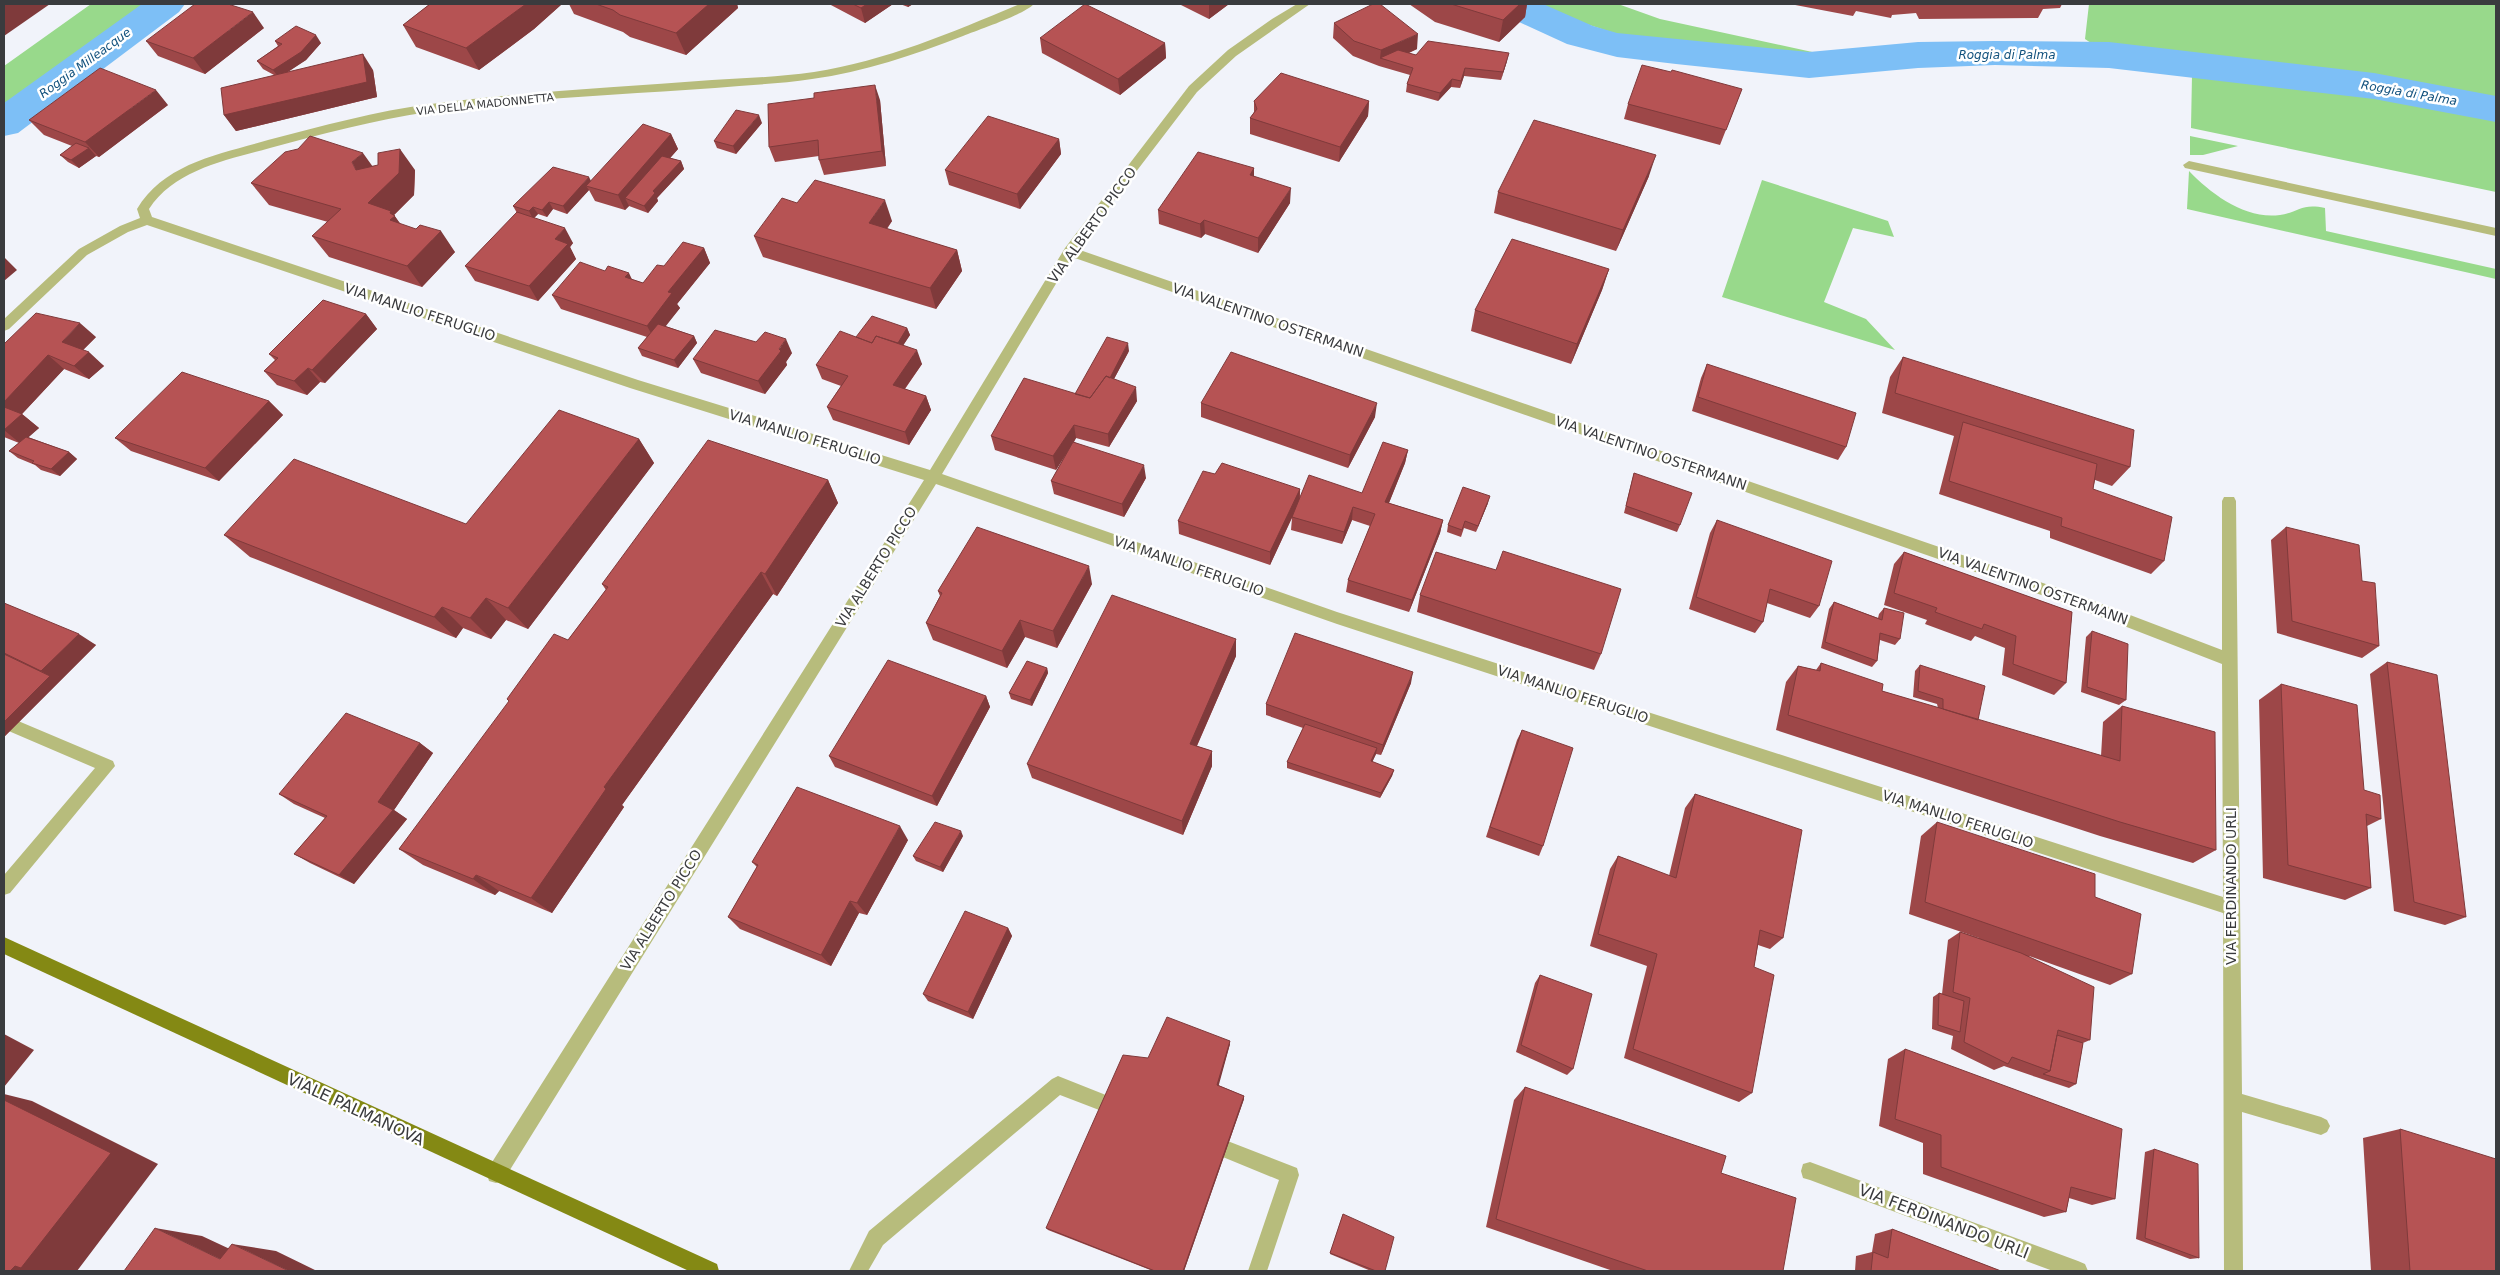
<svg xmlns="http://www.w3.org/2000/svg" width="2500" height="1275" font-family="'DejaVu Sans',sans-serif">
<rect width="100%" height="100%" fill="#f1f3fa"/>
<path fill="#98d98b" d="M91 4H152L4 109V66Z
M1542 4H1618L1660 19 1826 55 1638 41 1556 14Z
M2089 4H2496V103L2280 68 2100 49 2085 39Z
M2192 75 2374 98 2496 121V192L2191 128Z
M2190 136 2238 146 2203 155H2190Z
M2189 171C2211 194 2246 220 2280 215 2300 212 2301 203 2325 208L2326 231 2496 269V279L2187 209Z
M1762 180 1888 221 1894 237 1853 228 1824 302 1866 319 1895 350 1722 297Z"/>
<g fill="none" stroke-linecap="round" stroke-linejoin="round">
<path fill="#7dbff6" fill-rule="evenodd" d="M142 4H185L179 12 18 133 4 136V103Z
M1505 4H1543L1593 26 1617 33 1809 52 1918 42 1995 41 2109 42 2374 73 2496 96V122L2374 99 2109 68 1995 65 1918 68 1809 78 1676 64 1617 57 1567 44 1519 22 1509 15 1503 7Z"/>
<path fill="#b7bc7c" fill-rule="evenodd" d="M1020 4H1034C1023 15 980 29 963 36 914 55 864 72 812 79 780 84 747 85 715 88 619 95 523 98 428 112 375 120 322 134 270 148 228 160 175 169 149 209L152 217 638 380 930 470 1065 248 1189 86 1228 50 1272 19 1297 4H1310L1236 56 1197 92 1077 249 2075 594 2222 650V501L2224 497H2234L2236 501 2242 1094 2321 1117 2327 1120 2330 1126 2327 1132 2321 1135 2242 1112 2243 1271H2224L2223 913 1337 624 936 484 503 1181 496 1183 489 1181 487 1174 489 1167 924 480 630 388 147 225 128 232 87 255 9 329 4 331V319L79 249 120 226 140 218 137 209C164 163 220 154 268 140 322 126 376 111 431 104 524 92 619 87 712 80 746 78 780 77 814 72 886 61 953 32 1020 4ZM1072 257 2070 605 2222 664 2223 897 1337 612 942 474Z
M2189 161 2496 228V236L2185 168 2183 165Z
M4 715 113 761 115 766 10 893 4 895V875L95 768 4 729Z
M1058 1076 1126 1103 1129 1109 1126 1115 1120 1118 1060 1095 883 1245 868 1271H849L869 1231 1052 1079Z
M1207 1133 1297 1168 1299 1175 1267 1271H1248L1279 1180 1201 1148 1198 1142 1201 1136Z
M1810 1162 2078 1261 2085 1264 2088 1271H2053L1810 1180 1803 1178 1801 1171 1803 1164Z"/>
<path fill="#848914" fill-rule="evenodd" d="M4 937 717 1264 719 1271H689L4 954Z"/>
</g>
<path fill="#9d4748" d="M430 4H562L534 29 479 70 416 47 403 25Z
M569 4H737L738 8 686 55 630 37 623 32 574 14Z
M829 4H893L865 23Z
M900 4H913L908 7Z
M1179 4H1229L1209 19Z
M1409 4H1527L1525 17 1499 42 1435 22Z
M1790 4H2062L2060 8 2043 9 2038 18 1919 19 1916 13 1892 15 1891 18 1856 11 1853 16Z
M1334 23 1417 49 1409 53 1416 55 1507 61 1501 80 1464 76 1460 88 1451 87 1438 101 1406 92 1407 84 1410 75 1379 66 1353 56 1333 38Z
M264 28 205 74 158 56 146 41Z
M1040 38 1165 43 1166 58 1120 95 1042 53Z
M275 41 321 43 306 60 287 72 373 70 377 97 236 131 224 115 274 75 263 69 257 61 278 46Z
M1742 89 1720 145 1624 119 1628 104Z
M880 100 886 166 824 175 819 160V156L775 162 769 147Z
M1254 101H1369L1368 116 1339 162 1250 134V118L1254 112Z
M168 105 99 157 96 156 79 168 68 162 60 155 72 146 44 135 29 120Z
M762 123 736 154 717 148 714 141Z
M671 134 678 149 670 158 681 161 684 169 657 198 658 201 648 213 629 206 625 210 595 201 589 190 567 214 553 209 547 217 538 214 534 218 573 243 570 247 576 259 538 301 475 281 465 266 517 213 513 206 591 181Z
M1059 139 1061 154 1020 209 949 185 945 170Z
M372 166 415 170 414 195 394 215 400 224 455 252 422 287 329 257 312 236 328 222 269 205 251 183Z
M1254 168V176L1290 203 1258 253 1205 234 1201 238 1159 224 1158 210Z
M1649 176 1616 251 1494 213 1498 192Z
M797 203 892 221 887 229 957 250 962 271 936 309 763 257 754 236Z
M704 248 710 263 677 304 680 308 665 326 694 336 697 343 678 368 642 356 638 348 647 337 561 309 552 295 605 271 643 283 664 266Z
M1609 269 1602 290 1571 364 1471 331 1475 310Z
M366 314 377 329 325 383 320 382 307 395 277 385 264 371 275 360 269 354Z
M907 328 910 335 903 345 922 364 905 389 926 396 931 410 909 445 833 420 827 407 841 386 822 379 816 365Z
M96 337 83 350 104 366 89 379 64 369 22 414 39 428 28 437 69 452 77 459 60 476 41 470 35 465 18 458 9 451 19 443 4 437V344Z
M1129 351 1114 379 1137 401 1109 447 1076 438 1074 442 1146 478 1124 517 1054 494 1051 481 1066 454 1056 470 995 450 991 436 1075 394Z
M792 353 786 362 787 365 765 394 701 373 693 359Z
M1903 357 2130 467 2112 486 2095 480 2093 489 2164 561 2151 574 2050 538V531L1939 494 1954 436 1882 413 1890 377Z
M1707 364 1846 447 1838 460 1692 411 1701 378Z
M269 401 283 415 219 481 131 451 115 438Z
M1201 403 1375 417 1348 468 1201 417Z
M639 439 654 463 528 629 506 620 491 639 463 628 456 638 250 557 224 535 466 524Z
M1408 450 1405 463 1389 503 1443 520 1440 533 1409 612 1346 592 1348 580 1370 526 1352 520 1342 544 1291 530 1292 518 1270 565 1179 534 1178 521 1215 474 1300 489V498L1362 493Z
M1634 473 1680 525 1677 532 1624 513 1632 480Z
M828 480 838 503 777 596 773 594 622 805 624 807 552 913 499 891 495 895 423 865 399 849 568 640 606 590 602 584Z
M1488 503 1476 532 1464 528 1461 537 1447 532 1448 525Z
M1717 520 1819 606 1810 618 1767 603 1763 622 1755 633 1689 609 1710 533Z
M2286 527 2362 581 2379 646 2362 658 2277 633 2271 540Z
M1904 552 2072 612 2066 683 2054 695 2002 675 2005 648 1975 636 1971 641 1925 624 1927 620 1884 605 1894 564Z
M1496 570 1601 654 1594 670 1417 612 1420 595Z
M1092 584 1057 648 1025 637 1007 668 933 640 926 623 940 596 938 591Z
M1834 602 1878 618 1879 614 1884 608 1900 639 1895 645 1880 640 1877 661 1872 667 1821 648 1829 609Z
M4 603 96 645 4 737Z
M2092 631 2126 700 2119 705 2081 692 2086 637Z
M1236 639V656L1197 746 1212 751V766L1183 835 1032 778 1027 764Z
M2387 662 2466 917 2445 925 2394 911 2370 674Z
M1821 663 1882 691 1938 708 1937 704 1913 697 1915 671 1920 665 1978 720 2101 756 2103 722 2122 706 2216 850 2193 863 2100 836 1776 730 1786 682 1798 666 1816 670Z
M1047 668 1048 673 1032 706 1011 699 1009 693Z
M1411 683 1381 755 1376 754 1372 762 1394 770 1392 776 1380 798 1287 768V762L1303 728 1266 715V704Z
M2281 684 2381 819 2367 826 2371 888 2345 900 2263 878 2259 700Z
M986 696 990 707 937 806 835 767 829 756Z
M1522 730 1543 846 1539 856 1486 837 1517 740Z
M420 743 433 753 394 810 407 819 354 884 310 863 294 854 325 818 294 804 279 794Z
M1695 794 1783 938 1770 949 1758 945 1754 967 1752 1093 1739 1102 1624 1058 1647 966 1590 946 1610 869 1618 856 1669 876 1685 808Z
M1937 822 2095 897 2132 974 2110 985 2029 956 2090 1040 2083 1043 2076 1084 2069 1088 2036 1077 2004 1066 1994 1070 1951 1049 1953 1036 1932 1029 1933 997 1939 993 1942 994 1948 940 1960 932 1979 938 1909 914 1921 836Z
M963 836 943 872 916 861 913 856Z
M908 840 867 915 859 913 831 966 740 929 728 917 757 867 752 862Z
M1008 928 1012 936 973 1019 928 1001 923 994Z
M1540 975 1573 1069 1567 1075 1516 1052 1535 983Z
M1230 1044 1218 1085 1244 1096V1099L1184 1271H1153L1048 1230 1046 1228 1148 1058Z
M1905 1049 2115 1199 2092 1205 2069 1198 2066 1212 2044 1217 1923 1174V1143L1879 1126 1888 1059Z
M1525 1087 1721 1173 1783 1271H1613L1486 1227 1514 1100Z
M2400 1129 2496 1271H2371L2363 1138Z
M2154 1149 2199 1258 2190 1259 2136 1239 2145 1152Z
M1343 1214 1385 1271H1371L1330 1254Z
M1892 1229 2001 1271H1855L1856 1256 1872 1252 1875 1234Z"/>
<path fill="#7f3a3b" d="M4 4H50L4 36Z
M526 4H562L534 29 479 70 466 48Z
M709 4H737L738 8 686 55 676 33Z
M867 4H893L865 23 861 8Z
M907 4H913L908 7Z
M1209 4H1229L1209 19Z
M1519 4H1527L1525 17 1499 42 1503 20Z
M253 12 264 28 205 74 193 58Z
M1418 34 1417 49 1390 61 1380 58 1381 50Z
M316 35 321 43 306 60 279 78 273 70Z
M1165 43 1166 58 1120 95 1118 79Z
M1509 53 1507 61 1501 80 1503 72Z
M363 54 373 70 377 97 236 131 224 115Z
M1465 68 1464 76 1460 88 1461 81Z
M1452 79 1451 87 1438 101 1440 93Z
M875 85 880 100 886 166 882 151Z
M156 90 168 105 99 157 85 142Z
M1369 101 1368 116 1339 162 1340 147Z
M759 115 762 123 736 154 733 146Z
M671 134 678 149 633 201 625 198 629 206 625 210 618 195Z
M1059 139 1061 154 1020 209 1017 194Z
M89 148 96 156 79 168 71 160Z
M400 149 415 170 414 195 394 215 410 237 390 220 368 203Z
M363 153 378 174 356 170 352 162Z
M1656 155 1649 176 1616 251 1623 230Z
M681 161 684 169 657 198 658 201 648 213 644 206 653 191Z
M1254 168V183L1250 175Z
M589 177 593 185 586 186 589 190 567 214 563 206Z
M1291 188 1290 203 1258 253V238Z
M885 200 892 221 875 244 869 223Z
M549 202 553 209 547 217 542 210Z
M533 207 538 214 533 219 529 211Z
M1204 220 1205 234 1201 238 1200 224Z
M565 228 573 243 570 247 576 259 538 301 529 286 555 239Z
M441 231 455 252 422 287 407 266Z
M704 248 710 263 677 304 680 308 655 340 647 326 668 292Z
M957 250 962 271 936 309 930 288Z
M4 257 17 270 4 281Z
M1609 269 1602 290 1571 364 1577 344Z
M629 273 636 288 625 277Z
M366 314 377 329 325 383 312 370Z
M80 323 96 337 77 356 62 342Z
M907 328 910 335 897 355 894 348Z
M694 336 697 343 678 368 674 360Z
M786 339 792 353 786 362 787 365 765 394 758 381Z
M1128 343 1129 351 1108 390 1092 412Z
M917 350 922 364 898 398 893 385Z
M89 352 104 366 89 379 74 366Z
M48 355 64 369 22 414 39 428 21 444 4 430V402Z
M308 368 320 382 307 395 294 381Z
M1136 387 1137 401 1109 447 1108 434Z
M926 396 931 410 909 445 905 432Z
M269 401 283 415 219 481 205 468Z
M1377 403 1375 417 1348 468 1350 455Z
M1074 425 1076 438 1056 470 1053 456Z
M639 439 654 463 528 629 508 608Z
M1408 450 1405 463 1384 515 1385 502Z
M69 452 77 459 60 476 51 469Z
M1144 465 1146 478 1124 517 1122 504Z
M828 480 838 503 777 596 765 574Z
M1300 489 1299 502 1270 565V552Z
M1490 496 1488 503 1476 532 1478 526Z
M1353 507 1352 520 1342 544 1344 532Z
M1443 520 1440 533 1409 612 1412 600Z
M1089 566 1092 584 1057 648 1053 631Z
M761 572 773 594 622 805 624 807 552 913 531 898 604 787Z
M486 598 506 620 491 639 470 618Z
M442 607 463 628 456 638 434 617Z
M1020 620 1025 637 1007 668 1002 651Z
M79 634 96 645 59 682 41 671Z
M1236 639V656L1191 759 1190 744Z
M1047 668 1048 673 1032 706 1030 700Z
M1413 672 1411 683 1381 755 1383 745Z
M50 676 59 682 4 737V722Z
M986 696 990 707 937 806 932 796Z
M420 743 433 753 394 810 407 819 354 884 339 875 378 802Z
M1377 748 1376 754 1370 767 1371 761Z
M1212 751V766L1183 835 1182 821Z
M1394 770 1392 776 1380 798 1381 793Z
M900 826 908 840 867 915 857 903Z
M961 831 963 836 943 872 940 867Z
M476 875 499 891 495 895 473 879Z
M850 901 859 913 831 966 821 955Z
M1008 928 1012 936 973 1019 968 1012Z
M4 1034 34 1050 4 1087Z
M1230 1041V1044L1218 1088 1217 1085Z
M4 1094 32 1101 158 1164 77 1271H10Z
M1244 1096V1099L1184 1271H1183Z
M155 1228 202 1236 264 1265 220 1259Z
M232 1244 276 1251 317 1271H289Z"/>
<path fill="#b65354" stroke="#7f3a3b" d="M195 4H228L253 12 193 58 146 41Z
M430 4H526L466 48 403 25Z
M596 4H709L676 33 620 15 613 10Z
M853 4H867L861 8Z
M1085 4 1165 43 1118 79 1040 38Z
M1373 4H1380L1418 34 1381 50 1354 41 1334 23Z
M1451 4H1520L1503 20Z
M296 26 316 35 301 52 273 70 257 61 282 44 275 41Z
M1428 41 1509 53 1503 72 1465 68 1461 81 1452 79 1440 93 1407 84 1413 68 1380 58 1398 50 1416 55Z
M363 54 367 82 224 115 221 88Z
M1642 65 1671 72 1672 70 1742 89 1726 130 1628 104Z
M100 68 156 90 85 142 29 120Z
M1281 73 1369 101 1340 147 1250 118 1257 109 1254 101Z
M875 85 882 151 819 160 818 140 769 147 768 104 814 98V93Z
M736 110 759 115 733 146 714 141Z
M988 116 1059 139 1017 194 945 170Z
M1534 120 1656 155 1623 230 1498 192Z
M643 124 671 134 618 195 586 186Z
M310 136 363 153 352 162 356 170 378 165V153L400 149 399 173 368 203 391 211 390 213 395 216 390 220 416 229 420 225 441 231 407 266 312 236 341 209 251 183 285 152 298 149Z
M76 143 89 148 71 160 60 155Z
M1198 152 1254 168 1250 175 1291 188 1258 238 1204 220 1200 224 1158 210Z
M662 156 681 161 653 191 655 193 644 206 625 198Z
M553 167 589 177 563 206 549 202 542 210 533 207 529 211 513 206Z
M815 180 885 200 869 223 957 250 930 288 754 236 782 198 797 203Z
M517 212 565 228 555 239 568 244 529 286 465 266Z
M1512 239 1609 269 1577 344 1475 310Z
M683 242 704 248 668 292 672 293 647 326 552 295 580 262 605 271 608 266 629 273 625 277 643 283 657 265 664 266Z
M323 300 366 314 312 370 308 368 294 381 264 371 278 358 269 354Z
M36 313 80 323 62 342 89 352 74 366 48 355 4 402V344Z
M872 316 907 328 898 343 876 336 872 343 856 337Z
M658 324 694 336 674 360 638 348Z
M715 330 756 342 765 332 786 339 779 349 781 351 758 381 693 359Z
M840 331 872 343 876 336 917 350 893 385 926 396 905 432 827 407 848 376 816 365Z
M1107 337 1128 343 1110 378 1106 376 1090 398 1075 394Z
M1231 352 1377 403 1350 455 1201 403Z
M1903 357 2134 430 2130 467 1895 393Z
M1707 364 1856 413 1846 447 1698 397Z
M182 372 269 401 205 468 115 438Z
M1106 376 1136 387 1108 434 1074 425 1053 456 991 436 1024 378 1090 398Z
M4 407 22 414 4 430Z
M559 410 639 439 508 608 486 598 470 618 442 607 434 617 224 535 294 459 466 524Z
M1963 422 2097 464 2093 489 2172 517 2164 561 2061 526 2062 518 1949 481Z
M26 437 69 452 51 469 32 463 34 461 9 451Z
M708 440 828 480 765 574 761 572 604 787 606 789 531 898 476 875 473 879 399 849 509 701 507 699 554 634 568 640 608 587 602 584Z
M1073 442 1144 465 1122 504 1051 481Z
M1383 442 1408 450 1385 502 1443 520 1412 600 1348 580 1375 514 1353 507 1344 532 1292 517 1309 475 1362 493Z
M1222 463 1300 489 1270 552 1178 521 1203 471 1215 474Z
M1634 473 1692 493 1680 525 1626 506Z
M1463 487 1490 496 1478 526 1465 521 1462 530 1448 525Z
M1717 520 1832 561 1819 606 1770 589 1763 622 1696 597Z
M977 527 1089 566 1053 631 1020 620 1002 651 926 623 942 593 938 591Z
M2286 527 2359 545 2362 581 2375 583 2379 646 2292 621Z
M1503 551 1621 589 1601 654 1420 595 1436 552 1496 570Z
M1904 552 2072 612 2066 683 2013 664 2016 636 1984 624 1982 629 1935 612 1937 608 1894 593Z
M1112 595 1236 639 1190 744 1212 751 1182 821 1027 764Z
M1834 602 1882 620 1884 608 1904 613 1900 639 1880 633 1877 661 1825 642Z
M4 603 79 634 41 671 4 653Z
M2092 631 2128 644 2126 700 2087 687Z
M1295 633 1413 672 1383 745 1266 704Z
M4 654 50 676 4 722Z
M888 660 986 696 932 796 829 756Z
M1027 661 1047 668 1030 700 1009 693Z
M2387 662 2437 675 2466 917 2414 902Z
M1821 663 1883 684 1882 691 2120 761 2122 706 2215 732 2216 850 2120 822 1788 715 1798 666 1820 671Z
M1920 665 1985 686 1978 720 1943 709V699L1918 691Z
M2281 684 2357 705 2364 790 2380 795 2381 819 2366 814 2371 888 2288 865Z
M346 713 420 743 378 802 393 810 339 875 294 854 327 816 279 794Z
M1305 724 1377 748 1371 761 1394 770 1381 793 1287 762Z
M1522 730 1573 748 1543 846 1490 827Z
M797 787 900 826 857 903 850 901 821 955 728 917 758 865 752 862Z
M1695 794 1802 830 1783 938 1760 930 1754 967 1774 975 1752 1093 1633 1049 1657 954 1598 934 1618 856 1676 878Z
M935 822 961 831 940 867 913 856Z
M1937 822 2095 874V897L2141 914 2132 974 1925 902Z
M965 911 1008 928 968 1012 923 994Z
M1960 932 2021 953 2094 987 2090 1040 2058 1030 2050 1071 2012 1057 2008 1064 1964 1042 1970 998 1953 992Z
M1540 975 1592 994 1573 1069 1521 1045Z
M1939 993 1964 1001 1960 1032 1938 1025Z
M1167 1017 1230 1041 1217 1085 1244 1096 1183 1271H1155L1046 1228 1123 1055 1148 1058Z
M2057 1035 2083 1043 2076 1084 2043 1074 2050 1071Z
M1905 1049 2122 1129 2115 1199 2071 1187 2066 1212 1941 1167V1135L1895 1119Z
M1525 1087 1726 1156 1721 1173 1796 1198 1783 1271H1648L1496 1219Z
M4 1100 111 1153 21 1268 15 1266 10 1271H4Z
M2400 1129 2496 1159V1271H2410Z
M2154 1149 2198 1164 2199 1258 2145 1238Z
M1343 1214 1394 1237 1385 1271H1376L1330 1253Z
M155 1228 220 1259 232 1244 289 1271H124Z
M1892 1229 2001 1271H1871L1873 1252 1888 1258Z"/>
<g text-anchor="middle" stroke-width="5" stroke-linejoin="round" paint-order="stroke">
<g font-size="11" fill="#3a3b3e" stroke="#fff">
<text transform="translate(485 104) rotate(-6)" y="4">VIA DELLA MADONNETTA</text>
</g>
<g font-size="12" font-style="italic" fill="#11517d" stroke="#fff">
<text x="2007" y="59">Roggia di Palma</text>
<text transform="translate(85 63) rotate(-36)" y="4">Roggia Milleacque</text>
<text transform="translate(2409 93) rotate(10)" y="4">Roggia di Palma</text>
</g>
<g font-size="14" fill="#3a3b3e" stroke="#fff">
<text transform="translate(1092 225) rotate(-54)" y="5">VIA ALBERTO PICCO</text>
<text transform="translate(420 312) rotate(18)" y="5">VIA MANLIO FERUGLIO</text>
<text transform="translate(1268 320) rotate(19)" y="5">VIA VALENTINO OSTERMANN</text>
<text transform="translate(805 437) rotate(17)" y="5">VIA MANLIO FERUGLIO</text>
<text transform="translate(1651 453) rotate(19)" y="5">VIA VALENTINO OSTERMANN</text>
<text transform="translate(1189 566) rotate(19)" y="5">VIA MANLIO FERUGLIO</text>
<text transform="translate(876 567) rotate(-58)" y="5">VIA ALBERTO PICCO</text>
<text transform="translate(2033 586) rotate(20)" y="5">VIA VALENTINO OSTERMANN</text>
<text transform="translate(1573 694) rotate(18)" y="5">VIA MANLIO FERUGLIO</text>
<text transform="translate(1958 819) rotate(18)" y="5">VIA MANLIO FERUGLIO</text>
<text transform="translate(2231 886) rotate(-90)" y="5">VIA FERDINANDO URLI</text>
<text transform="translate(661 910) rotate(-58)" y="5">VIA ALBERTO PICCO</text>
</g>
<g font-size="16" fill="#3a3b3e" stroke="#fff">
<text transform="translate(356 1109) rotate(25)" y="6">VIALE PALMANOVA</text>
<text transform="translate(1944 1221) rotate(21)" y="6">VIA FERDINANDO URLI</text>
</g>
</g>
<rect width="2500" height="1275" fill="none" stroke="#3a3b3e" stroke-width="10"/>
</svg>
